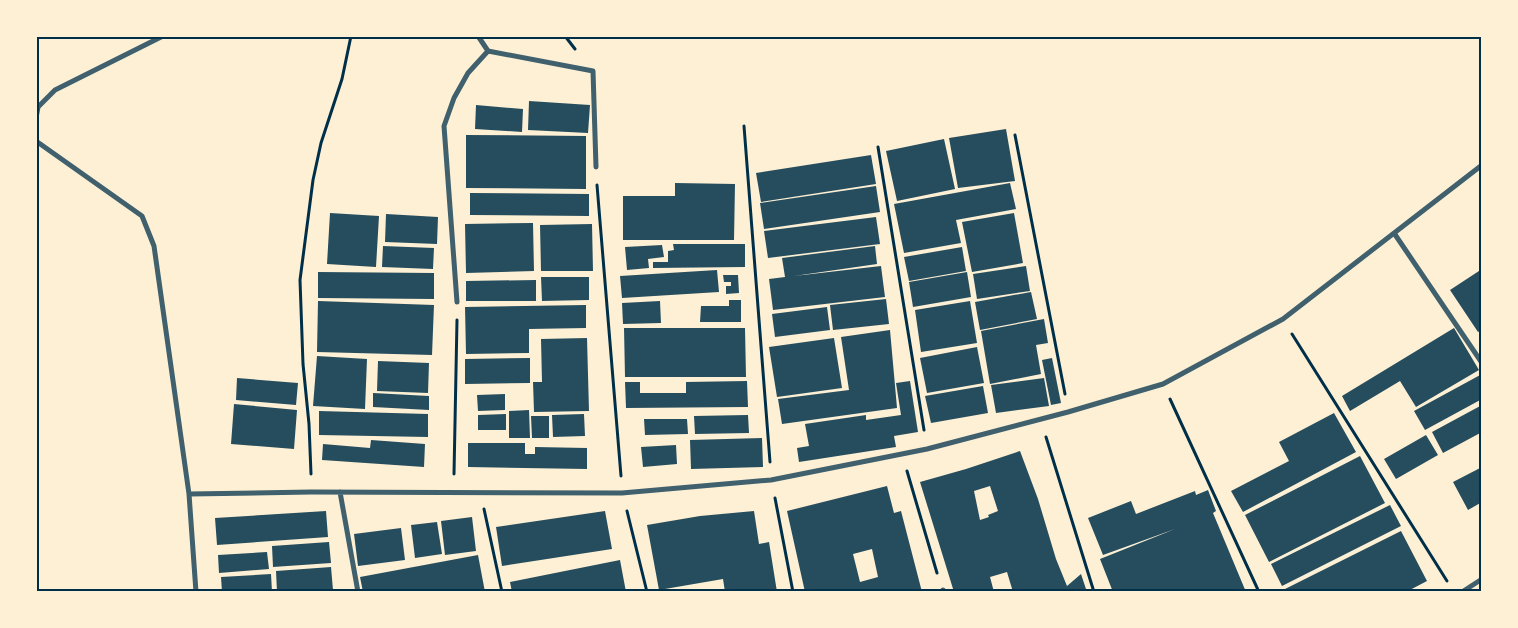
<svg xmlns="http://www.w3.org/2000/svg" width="1518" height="628" font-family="'IBM Plex Sans',sans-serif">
<rect width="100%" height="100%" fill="#fdf0d5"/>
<path fill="#264d5e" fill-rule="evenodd" d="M529 101 590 105 588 133 528 130Z
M476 105 523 109 522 132 475 129Z
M1006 129 1015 181 958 188 949 138Z
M466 135 586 136V189L466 188Z
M944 139 955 189 897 201 886 151Z
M871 155 876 184 761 202 756 173Z
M675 183 735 184 734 240H623V196H675Z
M1010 183 1016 209 956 220 961 243 904 253 894 204Z
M876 186 880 212 764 229 760 203Z
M470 193 589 194V216L470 215Z
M330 213 379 216 376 267 327 264Z
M1014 213 1023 263 972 272 962 222Z
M386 214 438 217 437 244 385 242Z
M876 217 880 244 768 258 764 231Z
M533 223 534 271 466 273 465 224Z
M592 224 593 271H541L540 225Z
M673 244H745V267L653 268V262H668V251L674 250Z
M662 245 664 257 648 259 649 268 627 270 625 247Z
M383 246 434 248 433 269 382 267Z
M875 246 877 264 794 276 881 266 885 297 773 310 769 279 785 277 782 258Z
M962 247 966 271 909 281 904 257Z
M1026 266 1030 291 977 299 973 274Z
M1482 269V330L1478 332 1450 290Z
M717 270 719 292 622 298 620 276Z
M318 272 434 273V299L318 298Z
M967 272 971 297 913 307 909 282Z
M723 275H738L739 293 726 294V286H731V282H724Z
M541 277H589V300L542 301Z
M536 280V301H466V281Z
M1031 292 1037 319 980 330 975 302Z
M886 299 889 324 833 330 830 305Z
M729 300H741V322H700L701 306H729Z
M318 301 434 305 432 355 317 352Z
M660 301 661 323 623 324 622 303Z
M970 301 977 343 921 352 915 310Z
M586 305V328L529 329V353L466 354 465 307Z
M827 307 830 330 775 337 772 314Z
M1044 319 1048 343 1036 345 1041 374 990 384 981 331Z
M624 328H745L746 377H625Z
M1454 328 1479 370 1416 407 1400 381 1350 411 1342 396Z
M890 330 897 408 782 424 778 399 849 390 841 337Z
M587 338 589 411 534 412 533 382H542L541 339Z
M834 338 842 388 777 397 769 347Z
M977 347 984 383 927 393 920 358Z
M317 356 367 359 365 409 313 406Z
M530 358V383L465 384V359Z
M1052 358 1061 403 1051 405 1042 360Z
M378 361 429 363 428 393 377 391Z
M1482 374V399L1425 430 1414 411Z
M237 378 298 383 296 405 236 400Z
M1044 378 1049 406 996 413 991 385Z
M747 381 748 407 626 408 625 382H640V393H686V382Z
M910 381 918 432 894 436 896 447 799 462 797 448 809 446 805 424 866 415V420L901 415 896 383Z
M983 386 988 413 931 423 925 396Z
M373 393 429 396V410L373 407Z
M505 394V410L478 411 477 395Z
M234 404 297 410 294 449 231 444Z
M1482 405V432L1443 453 1432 432Z
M529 410 530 438H509V411Z
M319 411 428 414V437L319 435Z
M1334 413 1356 452 1243 512 1231 491 1289 461 1279 442Z
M506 414V430H478V415Z
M584 414 585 436 553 437 552 415Z
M748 415 749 433 695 434 694 416Z
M531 416H549V438H532Z
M644 419H687L688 434 645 435Z
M1426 435 1438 455 1396 479 1384 459Z
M762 438 763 467 691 469 690 440Z
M371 440 425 444 424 467 322 460 323 444 370 448Z
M468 443H525V454H535V447L587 448V469L468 467Z
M676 445 677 464 643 467 641 447Z
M1020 451 1038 499 1056 559 1067 586 1081 574 1087 592H1013L1007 572 990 577 994 592H954L920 482 966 469ZM990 486 998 511 988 515 989 517 980 520 974 491Z
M1360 456 1385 503 1269 562 1245 515Z
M1482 467V502L1468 510 1453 482Z
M887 486 894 513 901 511 922 592H805L787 511ZM872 549 878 577 860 582 853 554Z
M1208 490 1216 511 1213 513 1246 592H1113L1100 559 1175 529 1103 555 1088 518 1131 501 1136 514 1195 491 1196 495Z
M1390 505 1401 526 1282 586 1271 564Z
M326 511 328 537 217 545 215 518Z
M605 511 612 549 502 566 496 527Z
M754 511 759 544 769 542 777 592H725L723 579 659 590 647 525 700 516Z
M472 517 476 551 445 555 441 521Z
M437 522 442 554 415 558 411 525Z
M401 528 405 560 358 566 354 534Z
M1401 531 1427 581 1406 592H1286L1285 589Z
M329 542 331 563 273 567 272 546Z
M267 552 269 569 219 573 218 555Z
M478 555 485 592H363L360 577Z
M620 560 626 592H512L510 582Z
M331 567 333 590 277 592 276 571Z
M271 574 272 592H222L221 577Z"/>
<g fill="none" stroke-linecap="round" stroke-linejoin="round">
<path stroke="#003049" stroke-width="3" d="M565 36 575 49
M744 126 770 462
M1015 135 1065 394
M878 147 924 430
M597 185 621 476
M1292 334 1447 581
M1170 399 1259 592
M1046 437 1094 592
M907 471 937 573
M311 474 309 424 303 364 300 280 313 180 321 143 342 79 351 36
M454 474 457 320
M775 498 793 592
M484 509 502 592
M627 511 647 592"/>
<path stroke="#3f606c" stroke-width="5" d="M478 36 488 51
M488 51 593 71 596 167
M36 118 38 107 55 90 163 36
M36 141 142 216 154 246 189 494 196 592
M1394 233 1482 363
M457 302 444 126 454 98 468 73 488 51
M340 492 358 592
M189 494 311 492 622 493 771 480 927 449 1068 412 1163 384 1283 319 1482 165
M943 590V592
M1462 592 1482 579"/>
</g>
<rect width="1518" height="628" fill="none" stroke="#fdf0d5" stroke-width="75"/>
<rect x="38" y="38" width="1442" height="552" fill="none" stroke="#003049" stroke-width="2"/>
</svg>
